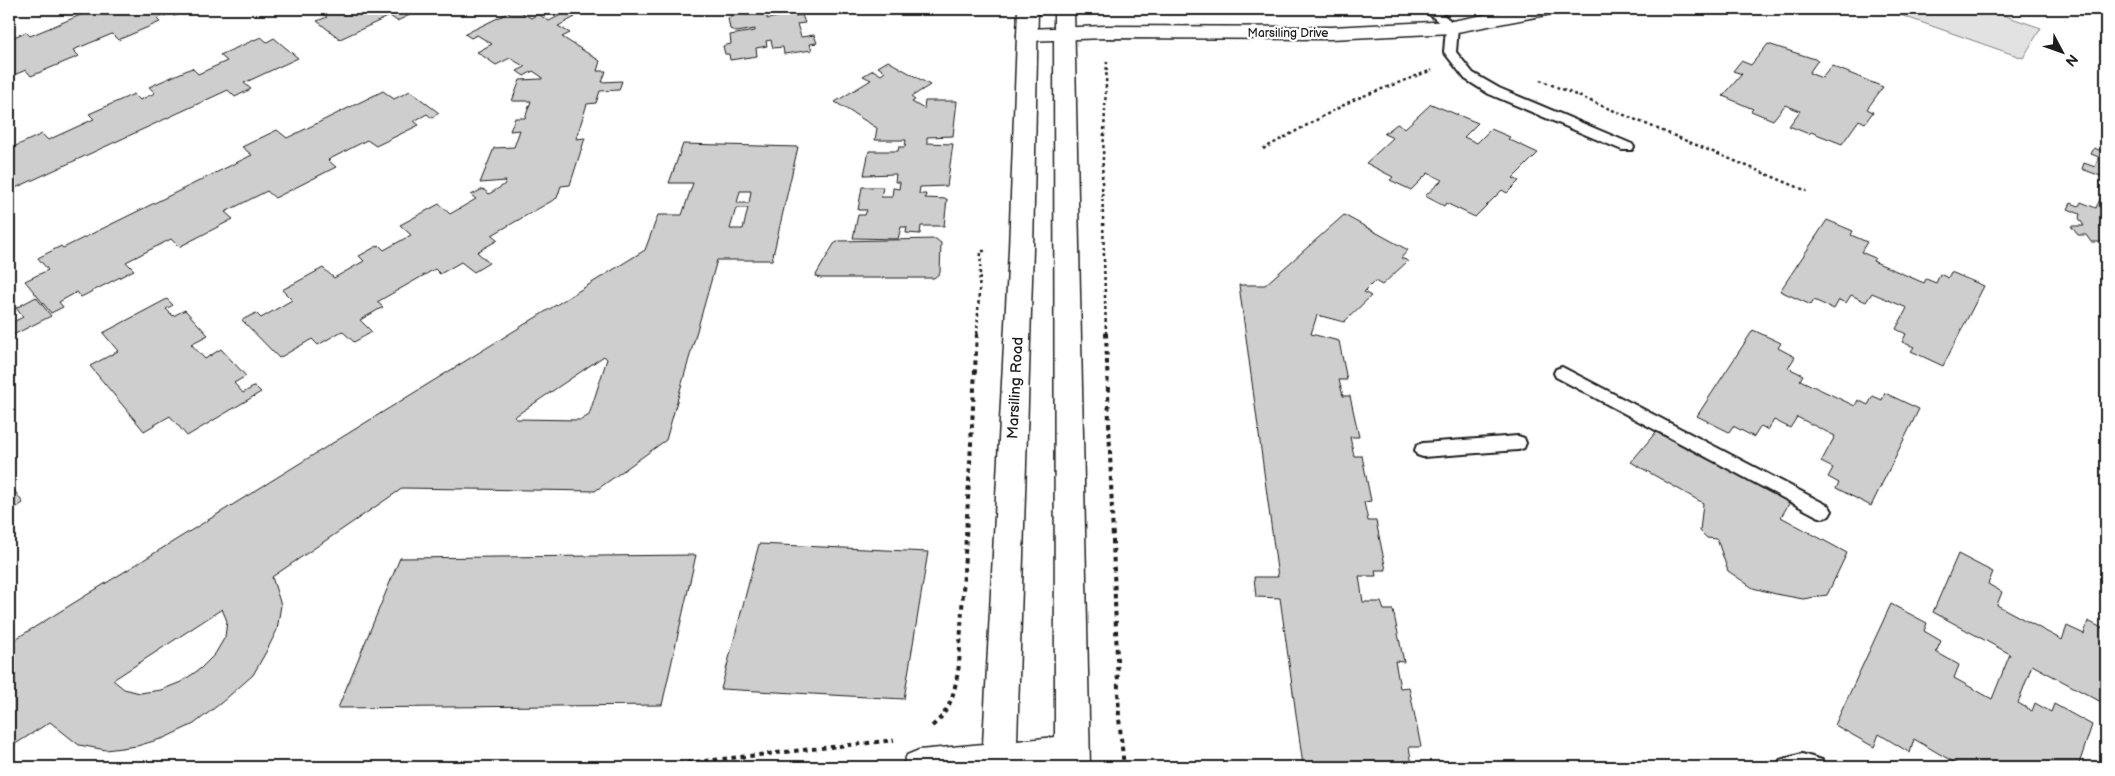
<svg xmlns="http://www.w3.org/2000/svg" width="2115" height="776" font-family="'Balsamiq Sans',sans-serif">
<rect width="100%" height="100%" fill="#fff"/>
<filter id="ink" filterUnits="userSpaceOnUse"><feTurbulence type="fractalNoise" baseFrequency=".02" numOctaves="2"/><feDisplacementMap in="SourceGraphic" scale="10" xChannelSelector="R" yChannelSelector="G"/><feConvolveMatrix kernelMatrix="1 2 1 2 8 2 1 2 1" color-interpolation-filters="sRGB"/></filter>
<g filter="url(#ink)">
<path fill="#e2e2e2" stroke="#7f7f7f" d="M1890 9H1985L2041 28 2023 58 1889 11Z"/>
<path fill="#cecece" stroke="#1c1c1c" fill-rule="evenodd" d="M95 9H178L183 13 174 16 171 13 157 19 160 22 118 40 112 34 73 50 79 56 31 76 26 70 9 77V39L26 32 30 36Z
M329 9H406L412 14 397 21 390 16 340 39 317 21 327 17 321 12Z
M516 9 531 18 538 14 549 21 567 12 575 17 558 26 570 33 562 37 600 61 597 71H606L602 82 622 81 619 90 600 91 596 103 587 104 576 139 585 138 570 185 561 186 557 198 492 235 498 240 477 252 489 263 474 272 461 262 440 274 435 269 377 302 383 307 360 320 372 332 354 342 342 331 318 345 312 339 279 358 242 320 256 313 261 318 292 300 282 290 323 268 334 278 364 261 359 256 379 245 384 250 411 235 400 225 439 204 450 214 476 199 471 195 483 189 489 194 504 185 506 181 480 183 494 148 514 147 520 130 510 131 515 118H525L531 101H512L520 80 542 79V77L533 71 524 76 517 71 525 67 510 58 496 65 477 52 492 44 477 35 471 38 465 34Z
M754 9H775L776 15 767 16V19L795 13V16L802 15 805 23 797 24 801 37 814 35 817 43 810 44 812 50 784 54 783 47 773 48 771 40 766 41 767 46 756 48 757 56 730 60 729 54H725L723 46 731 44 730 35 755 31V29L737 32 730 29 728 18 738 13 754 10Z
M261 37 267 42 274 38 298 58 244 83 251 89 235 97 228 90 9 191V149L42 134 48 140 94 119 89 114 134 94 140 100 155 93 149 87 192 68 198 74 227 61 220 55Z
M1768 44 1818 60 1809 73 1822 78 1832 66 1883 87 1867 109 1873 112 1865 123 1859 120 1842 144 1811 132 1809 134 1789 126 1800 111 1785 105 1773 120 1751 111 1753 109 1723 96 1742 74 1733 71 1741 61 1751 65Z
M888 61 930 85 911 97 915 100 912 102 924 109 925 101H957L953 136 927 137V143L953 144 947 186 920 187 919 194H926L925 198 947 199 944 226H921L920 234 906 233 907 227H901L898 239 853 238 858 215H865L867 210H858L862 187H883L881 197H892L893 188 899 189 900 182H895L896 174 864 175 869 151H898L899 147H905L906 140H875L877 128 835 102 871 80 863 76 873 70 881 75 885 72 878 67Z
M383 91 394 99 410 91 439 113 432 118 427 114 414 121 419 125 376 146 367 140 328 160 336 167 275 198 267 191 225 212 233 219 179 247 171 239 126 262 134 270 81 297 77 292 59 302 63 307 51 313 25 281 48 270 38 258 61 246 63 248 252 155 242 147 277 130 287 138Z
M1431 104 1478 123 1464 137 1477 143 1491 129 1510 137 1508 139 1538 153 1513 178 1519 181 1507 193 1502 190 1475 217 1446 203 1444 206 1425 196 1442 180 1428 173 1411 190 1390 180 1393 177 1366 163 1393 138 1384 134 1397 124 1405 128Z
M683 144 798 147 772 260H717L666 440 595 491 403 488 272 577 281 605 277 630 266 652 253 675 221 703 194 724 164 738 137 746 106 750 79 745 50 722 9 748V643L645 250 658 215H682L693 183H669ZM740 191H751L749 203H737ZM736 208H748L743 229H730ZM604 356 607 359 589 415 581 420 517 419 514 417ZM222 609 227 621 225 637 215 654 200 669 181 682 161 690 140 693 124 689 113 680Z
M2094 148 2106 153V178L2082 169 2084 163 2095 167 2099 157 2091 154Z
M2106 186V243L2105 242H2091L2086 235H2078L2071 226H2084L2079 218 2080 214 2068 209 2071 203 2079 206 2081 202 2096 208Z
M1344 215 1408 250 1401 258 1408 261 1382 285 1375 281 1364 292 1371 296 1344 322 1317 315 1311 334 1339 341 1347 380H1339L1343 396H1350L1359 437H1350L1354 456H1362L1371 501 1364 502 1368 521H1376L1386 570H1375L1376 576H1359L1363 602H1381L1384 610H1393L1404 662 1395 661 1400 688 1409 687 1421 747H1409L1412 765H1303L1280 598 1256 597 1254 577H1278L1239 285H1265Z
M1827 220 1853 231 1851 235 1867 242 1861 252 1875 258 1873 261 1924 283 1926 279 1936 283 1940 274 1948 278 1951 272 1984 286 1943 366 1911 351 1914 347 1902 342 1906 334 1896 329 1907 308 1872 293 1866 302 1851 295 1846 303 1839 300 1834 309 1814 300 1811 305 1780 291Z
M936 239 941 243 940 273 934 278H821L817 277 816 275 834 244 839 241Z
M36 297 51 316 9 337V324L23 317 16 308Z
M167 299 173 305 166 309 173 316 185 310 208 335 191 344 205 359 221 349 246 376 234 383 243 393 255 386 261 392 187 436 170 416 144 431 90 366 118 351 103 333Z
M1753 330 1781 343 1778 348 1795 357 1788 368 1803 375 1800 380 1855 406 1858 400 1868 405 1873 396 1882 400 1885 393 1919 409 1871 506 1836 488 1839 483 1828 477 1833 468 1821 462 1835 436 1797 417 1790 428 1774 420 1768 430 1761 426 1754 437 1733 426 1729 432 1697 416Z
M1656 432 1790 502 1781 517 1847 553 1827 595 1803 599 1776 594 1753 588 1728 571 1717 539 1707 538 1700 531 1703 503 1631 462Z
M9 483 23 503 9 512Z
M759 544 928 552 904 699 721 689Z
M1958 554 1993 572 1988 584 2002 592 1997 605 2062 640 2067 626 2084 634 2088 621 2106 630V699L2105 704 2032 665 2018 703 2032 711 2035 703 2051 712 2054 704 2092 725 2078 767H1962L1914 739 1910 753 1879 734 1874 747 1835 725 1891 604 1927 623 1924 631 1941 641 1936 652 1959 665 1954 678 1992 699 2010 654 1933 612Z
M696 555 662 705 338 708 400 558Z"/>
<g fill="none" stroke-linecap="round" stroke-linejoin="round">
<g stroke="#1c1c1c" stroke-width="4">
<path id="lane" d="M1435 10 1439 11 1458 27 1456 52 1473 73 1499 88 1632 144 1634 147 1632 150H1622L1489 94 1465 79 1444 52 1446 28 1429 14Z
M1562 367 1829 506 1832 511 1829 516 1823 518 1817 516 1556 377 1554 373 1556 369Z
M1518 436 1524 438 1526 443 1524 448 1518 450 1423 457 1417 455 1415 450 1417 445 1423 443Z
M1802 754 1822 760 1825 767H1777L1780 760Z"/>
</g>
<g stroke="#1c1c1c" stroke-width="3">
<path id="street" d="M1516 9H1556L1553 13 1546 15 1452 33 1331 39 1105 38 1027 41 1020 39 1017 35 1020 31 1027 29 1105 26 1331 27 1452 21Z"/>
</g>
<g stroke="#1c1c1c" stroke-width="3">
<path id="secondary" d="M1018 9H1038L1033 249 1017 741 1055 737 1054 9H1074L1090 767H902L907 755 919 750 983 744 1009 249Z"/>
</g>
<path stroke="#1c1c1c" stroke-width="2.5" stroke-dasharray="3 3" stroke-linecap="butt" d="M1540 80 1807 191
M1263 149 1353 100 1432 70
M977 334 981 251H988
M1106 334 1102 181 1107 61"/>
<path stroke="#1c1c1c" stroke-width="4" stroke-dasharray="4.5 4.5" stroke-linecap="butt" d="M1106 333 1119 718 1124 767
M932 726C952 710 955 689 959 665L977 333
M651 767 894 740"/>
<use href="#lane" fill="#fff" fill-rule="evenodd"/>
<use href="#street" fill="#fff" fill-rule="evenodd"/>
<use href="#secondary" fill="#fff" fill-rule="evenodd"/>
</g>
</g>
<g text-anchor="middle" stroke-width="4.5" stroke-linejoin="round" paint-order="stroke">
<g font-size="12" fill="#1c1c1c" stroke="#fff">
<text x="1288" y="37">Marsiling Drive</text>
</g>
<g font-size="15" fill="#1c1c1c" stroke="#fff">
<text transform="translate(1015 388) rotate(-87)" y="5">Marsiling Road</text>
</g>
</g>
<rect width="2115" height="776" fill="none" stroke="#fff" stroke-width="30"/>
<rect x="15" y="15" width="2085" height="746" fill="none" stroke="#1c1c1c" stroke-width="2" filter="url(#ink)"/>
<g transform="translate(2062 52) rotate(131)" stroke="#ffffff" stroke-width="4" paint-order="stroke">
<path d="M0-4L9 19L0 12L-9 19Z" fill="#1c1c1c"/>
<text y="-8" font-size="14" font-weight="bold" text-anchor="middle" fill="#1c1c1c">N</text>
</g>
</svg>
